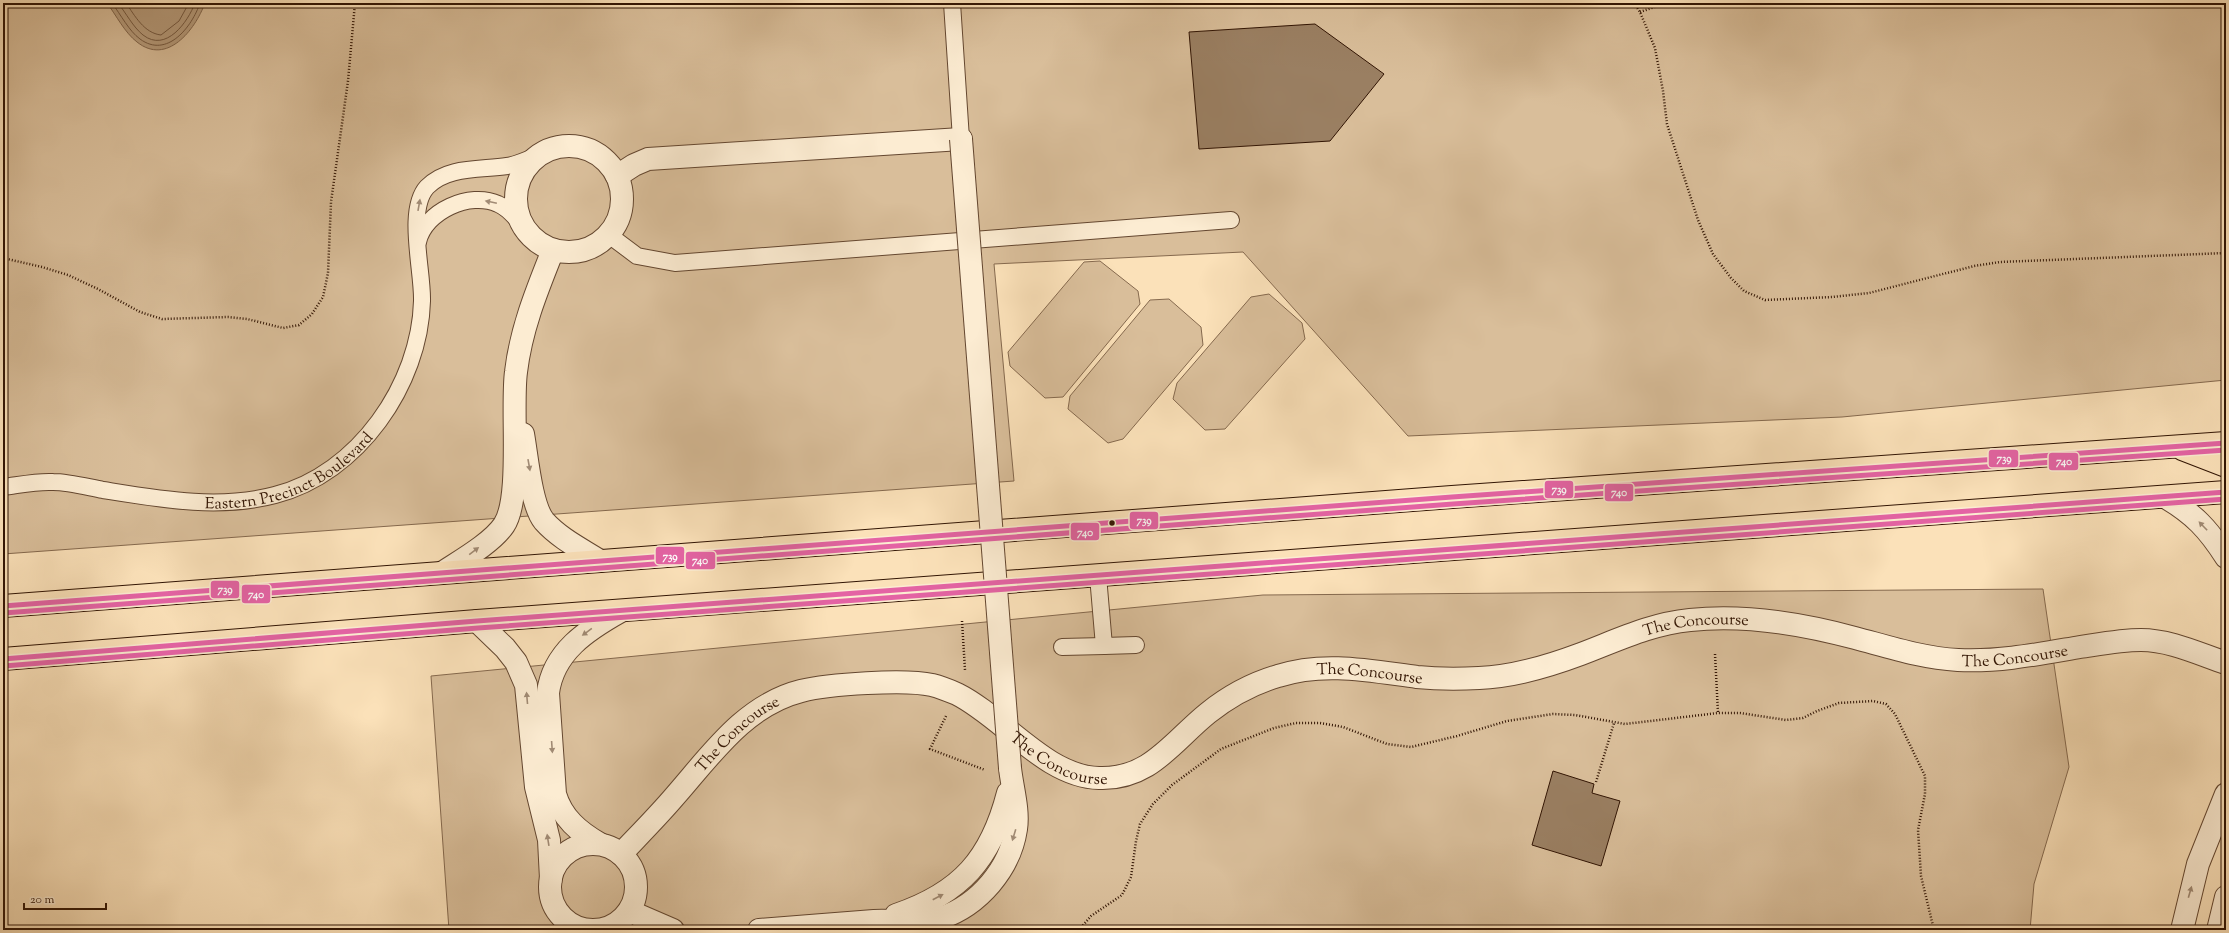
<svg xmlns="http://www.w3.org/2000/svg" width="2229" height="933" font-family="'Sorts Mill Goudy',serif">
<rect width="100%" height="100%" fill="#fbe1b9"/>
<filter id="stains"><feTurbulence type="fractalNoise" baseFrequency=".005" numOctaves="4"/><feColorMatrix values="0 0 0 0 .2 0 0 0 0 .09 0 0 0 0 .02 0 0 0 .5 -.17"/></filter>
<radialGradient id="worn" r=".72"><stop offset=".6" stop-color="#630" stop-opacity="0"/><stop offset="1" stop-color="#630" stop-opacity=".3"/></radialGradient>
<path fill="#d9be9a" stroke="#85694e" d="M3 3H2226V380L1842 417 1408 436 1243 252 994 264 1014 481 3 554Z
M1100 261 1138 291 1140 304 1063 397 1045 398 1010 366 1008 352 1084 262Z
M1269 294 1302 323 1305 339 1225 429 1205 430 1173 399 1177 383 1251 297Z
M1169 299 1201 327 1203 345 1123 439 1108 443 1068 409 1070 396 1150 300Z
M2043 589 2069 767 2034 884 2030 930H449L431 676 1263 595Z"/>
<path fill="#b69b7b" stroke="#81654b" d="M107 3H205C195 30 167 66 137 42 125 33 116 15 107 3Z"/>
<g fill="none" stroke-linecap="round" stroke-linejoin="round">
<path stroke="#74583f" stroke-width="1" d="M112 3C121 15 129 31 140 39 167 59 192 27 200 3
M118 3C126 13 133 27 143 35 166 53 188 22 195 3
M126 3C135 16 144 33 161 35L179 21 189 3"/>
</g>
<path fill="#9a7f62" stroke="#311403" d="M1315 24 1384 74 1330 141 1199 149 1189 32Z
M1553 771 1594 784 1592 793 1620 801 1601 866 1532 845Z"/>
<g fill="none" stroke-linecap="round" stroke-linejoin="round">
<g stroke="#644730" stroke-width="18">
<g id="lane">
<path d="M952 3 961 139"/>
<path d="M609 235 637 256 675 263 1231 220"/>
<path d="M418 242C425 211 470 191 498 204 508 208 515 217 521 224"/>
<path id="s1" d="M3 487C19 485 37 481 53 482 69 482 87 487 103 490 159 499 219 510 275 495 358 474 420 384 422 301 423 271 406 210 427 187 447 166 481 170 507 166 519 164 529 159 540 154"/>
<path d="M1098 576 1104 646 1136 645"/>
<path d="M1062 647 1104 646"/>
</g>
</g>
<g stroke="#644730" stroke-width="24">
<g id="street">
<circle cx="569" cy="199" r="53"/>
<path d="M617 176 634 165 648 159 961 139"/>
<path d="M523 434C527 456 531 505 544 521 559 538 581 549 600 561"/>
<path d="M2165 497C2194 514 2208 529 2226 557"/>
<path d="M442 573C460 561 492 543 504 525 522 498 511 408 516 372 521 329 537 290 553 250"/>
<path d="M477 621 505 648 516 662 526 685 536 787 549 840 551 879"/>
<path d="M600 844C579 832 562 818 555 794L548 693C553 652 587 630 621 611"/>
<circle cx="593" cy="887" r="43"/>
<path id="s2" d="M621 854C639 835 658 816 675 796 711 755 745 705 801 691 829 684 905 679 932 685 940 687 950 691 957 694 1003 717 1046 777 1099 778 1150 780 1173 741 1208 713 1228 697 1254 683 1278 676 1324 661 1371 671 1417 677 1437 679 1459 679 1479 678 1513 677 1549 666 1581 654 1618 640 1650 624 1690 620 1744 614 1803 624 1855 638 1889 647 1922 658 1958 660 2000 662 2039 654 2080 647 2100 644 2121 640 2141 640 2170 640 2199 654 2226 663"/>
<path d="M629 911 673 930"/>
<path d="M896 915C961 893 991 859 1008 793"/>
<path d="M759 930C797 927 836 924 874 921 896 920 920 924 941 918 979 905 1010 869 1016 829 1019 810 1012 787 1010 768"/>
<path d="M2182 930 2198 864 2226 794"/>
<path d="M2218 930 2226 897"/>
</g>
</g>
<g stroke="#311403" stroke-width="24">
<path id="primary" d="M2182 449 2226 466
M3 606 1452 497 2226 443
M3 659 477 621 2226 492"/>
</g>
<path stroke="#311403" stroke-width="2.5" stroke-dasharray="1 2" stroke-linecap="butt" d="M1634 3 1640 12 1655 48 1663 91 1667 124 1698 220 1713 254 1731 278 1744 291 1765 300 1832 297 1869 293 1974 266 2000 262 2226 253
M1640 12 1666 3
M3 258 42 267 68 275 98 289 140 312 162 319 228 317 247 319 283 328 299 325 312 314 323 297 328 273 331 202 348 81 355 3
M962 621 965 670
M1715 654 1718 713
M946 716 930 749 985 770
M1596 782 1614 723
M1079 930 1091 916 1122 895 1131 877 1136 841 1140 824 1153 804 1172 785 1221 749 1274 728 1296 723H1320L1343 727 1387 744 1411 747 1457 736 1507 721 1553 714 1575 715 1625 724 1718 713H1740L1786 720 1803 718 1817 711 1839 703 1873 701 1886 704 1895 714 1925 776V794L1918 830 1921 876 1934 930"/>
<use href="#lane" stroke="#fcecd2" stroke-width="16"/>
<use href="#street" stroke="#fcecd2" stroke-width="22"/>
<use href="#primary" stroke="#fbe1b9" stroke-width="22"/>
<g stroke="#644730" stroke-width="24" stroke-linecap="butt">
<path id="street-bridge" d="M961 139 1010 768"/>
</g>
<use href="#street-bridge" stroke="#fcecd2" stroke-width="22"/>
<g stroke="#fcecd2" stroke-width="8">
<path id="bus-1" d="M3 606 1452 497 2226 443
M3 659 477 621 2226 492"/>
</g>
<g stroke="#fcecd2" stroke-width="8">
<path id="bus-2" d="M4 613 1453 504 2226 450
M4 666 478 628 2226 499"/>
</g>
<use href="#bus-1" stroke="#e463a4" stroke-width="5"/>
<use href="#bus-2" stroke="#e463a4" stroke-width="5"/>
</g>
<defs><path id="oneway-solid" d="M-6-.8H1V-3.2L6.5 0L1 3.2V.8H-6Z"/></defs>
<g fill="#a18b75">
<use href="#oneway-solid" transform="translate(491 202) rotate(-168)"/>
<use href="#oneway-solid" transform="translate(419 205) rotate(-80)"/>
<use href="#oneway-solid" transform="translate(529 465) rotate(80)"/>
<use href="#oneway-solid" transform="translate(2203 526) rotate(-134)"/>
<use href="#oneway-solid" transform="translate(474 551) rotate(-37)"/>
<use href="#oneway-solid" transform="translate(587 632) rotate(144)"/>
<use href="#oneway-solid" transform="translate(527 698) rotate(-95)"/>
<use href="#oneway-solid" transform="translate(552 747) rotate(86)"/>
<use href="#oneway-solid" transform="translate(1014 835) rotate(107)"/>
<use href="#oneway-solid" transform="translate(548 840) rotate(-99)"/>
<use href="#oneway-solid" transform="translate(2190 892) rotate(-74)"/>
<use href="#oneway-solid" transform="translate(938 897) rotate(-28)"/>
</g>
<circle fill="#311403" stroke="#fcecd2" stroke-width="1.5" cx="1112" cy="523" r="3.5"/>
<g text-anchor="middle" stroke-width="3" stroke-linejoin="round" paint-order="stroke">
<g font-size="16" fill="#311403" stroke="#fcecd2">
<text dy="6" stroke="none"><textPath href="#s1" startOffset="296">Eastern Precinct Boulevard</textPath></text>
<text dy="6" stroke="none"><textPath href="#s2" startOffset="1210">The Concourse</textPath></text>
<text dy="6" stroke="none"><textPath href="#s2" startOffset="1534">The Concourse</textPath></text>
<text dy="6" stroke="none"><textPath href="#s2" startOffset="875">The Concourse</textPath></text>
<text dy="6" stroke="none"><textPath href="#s2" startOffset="168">The Concourse</textPath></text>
<text dy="6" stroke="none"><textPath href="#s2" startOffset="527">The Concourse</textPath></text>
</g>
</g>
<g stroke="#fcecd2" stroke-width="1.5">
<rect x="1988" y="449" width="31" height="19" rx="4" fill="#e463a4"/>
<rect x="2048" y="452" width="31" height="19" rx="4" fill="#e463a4"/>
<rect x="1544" y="480" width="30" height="19" rx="4" fill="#e463a4"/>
<rect x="1604" y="483" width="30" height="19" rx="4" fill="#e463a4"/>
<rect x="1129" y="511" width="30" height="19" rx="4" fill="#e463a4"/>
<rect x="1070" y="522" width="30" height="19" rx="4" fill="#e463a4"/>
<rect x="655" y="546" width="30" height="19" rx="4" fill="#e463a4"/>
<rect x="685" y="551" width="31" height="19" rx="4" fill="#e463a4"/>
<rect x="210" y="580" width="30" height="19" rx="4" fill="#e463a4"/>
<rect x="241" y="584" width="30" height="20" rx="4" fill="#e463a4"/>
</g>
<g font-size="11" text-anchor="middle" font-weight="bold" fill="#fff">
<text x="2004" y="462">739</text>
<text x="2064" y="465">740</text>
<text x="1559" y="493">739</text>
<text x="1619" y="496">740</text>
<text x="1144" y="524">739</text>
<text x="1085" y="536">740</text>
<text x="670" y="560">739</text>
<text x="700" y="564">740</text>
<text x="225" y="593">739</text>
<text x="256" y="598">740</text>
</g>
<rect width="2229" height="933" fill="none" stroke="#fbe1b9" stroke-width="16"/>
<rect x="4" y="4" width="2221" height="925" fill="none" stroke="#311403" stroke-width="2"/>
<rect x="8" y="8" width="2213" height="917" fill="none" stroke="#311403"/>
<path d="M24 903v6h82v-6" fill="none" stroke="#311403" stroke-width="2"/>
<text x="30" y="903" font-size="12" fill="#311403" stroke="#fcecd2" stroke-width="3" paint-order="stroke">20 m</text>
<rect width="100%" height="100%" filter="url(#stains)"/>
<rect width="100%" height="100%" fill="url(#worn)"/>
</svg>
